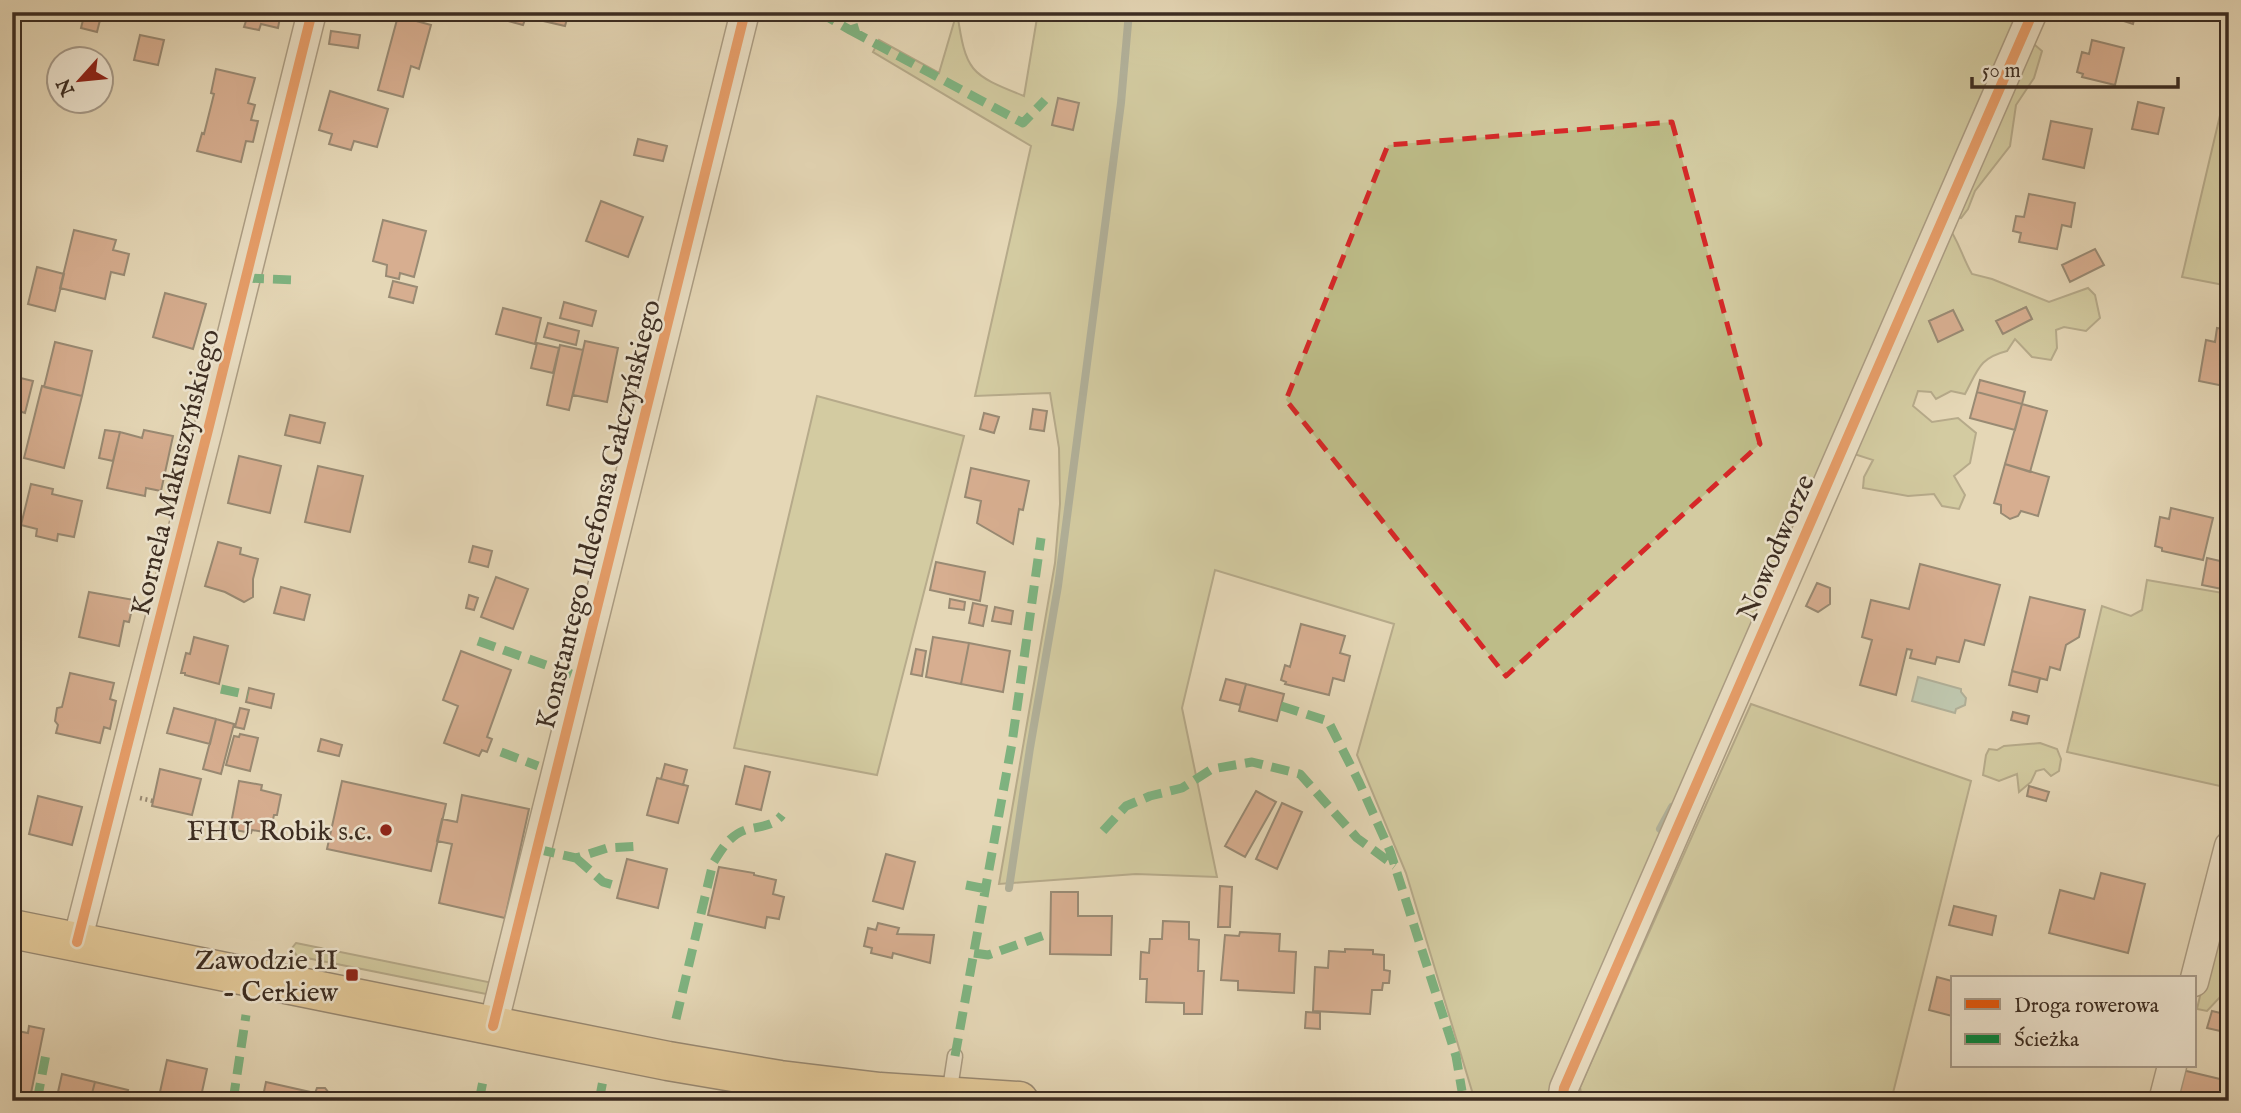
<svg xmlns="http://www.w3.org/2000/svg" width="2241" height="1113" font-family="'IM FELL English',serif">
<rect width="100%" height="100%" fill="#e5d7b6"/>
<filter id="stains"><feTurbulence type="fractalNoise" baseFrequency=".00286" numOctaves="4"/><feColorMatrix values="0 0 0 0 .2 0 0 0 0 .09 0 0 0 0 .02 0 0 0 .5 -.17"/></filter>
<radialGradient id="worn" r=".72"><stop offset=".6" stop-color="#630" stop-opacity="0"/><stop offset="1" stop-color="#630" stop-opacity=".3"/></radialGradient>
<path fill="#bdbc88" stroke="#7c7455" stroke-width="2" fill-rule="evenodd" d="M957 12C966 72 969 74 1024 96L1038 12H2024L2029 40 2042 51 2034 78 2016 105 2010 146 1975 191 1968 209 1961 218 1950 215 1945 222C1959 240 1961 255 1972 274L1992 279 2049 302 2088 288 2095 295 2100 318 2086 331 2064 327 2056 330 2057 348 2051 360 2032 357 2015 339 2007 351C1979 358 1978 370 1965 394L1951 391 1936 399 1931 392 1918 391 1913 406 1932 422 1958 418 1976 433 1970 463 1954 476 1965 495 1959 509 1942 506 1934 494 1908 496 1863 488 1864 477 1873 460 1848 452 1553 1101H1475L1406 873 1357 755 1394 624 1215 570 1182 708 1217 877 1136 874 999 884 1055 563 1060 504 1059 448 1050 393 975 396 1031 146 873 52 879 40 939 73ZM2026 307 2032 319 2002 333 1997 321ZM1953 310 1962 330 1938 341 1929 321Z
M2229 77V286L2182 277Z
M817 396 964 436 877 775 734 748Z
M2147 580 2229 594V788L2067 752 2102 606 2131 616 2142 610Z
M1751 704 1971 781 1891 1101H1582L1580 1087Z
M2040 743 2057 749 2061 759 2059 771 2051 776 2044 769 2036 771 2031 782 2019 792 2017 774 1999 781 1983 775 1986 755 1989 749 1997 750 2004 746Z
M2229 870V999L2220 997 2207 1011 2197 1009Z
M296 943 493 983 496 996 297 956 292 948Z"/>
<path fill="#96baae" stroke="#728276" stroke-width="2" d="M1918 677 1961 689V692L1966 698 1965 705 1956 709 1955 713 1912 701Z"/>
<g fill="none" stroke-linecap="round" stroke-linejoin="round">
<path stroke="#728276" stroke-width="8" d="M1660 829 1672 807
M1009 888 1030 748 1058 586 1121 103 1129 12"/>
</g>
<path fill="#c67c63" stroke="#3c2d22" stroke-width="2" d="M85 12H102L97 32 81 28Z
M230 12H281L278 28 261 24 259 30 244 27 246 21 228 17Z
M506 12H569L565 26 526 17 523 25 504 20Z
M2110 12H2144L2142 18 2134 20 2133 24 2111 17Z
M398 16 431 25 419 69 411 66 403 97 378 90Z
M331 31 360 35 358 48 329 44Z
M140 35 164 40 158 65 134 60Z
M2092 40 2124 48 2115 85 2082 77 2083 74 2077 72 2082 52 2089 54Z
M216 69 255 78 248 103 255 105 251 120 258 121 253 142 246 141 241 162 197 151 202 133 204 134 214 94 211 93Z
M330 91 388 109 377 147 354 141 351 150 329 144 332 134 319 130Z
M1058 98 1079 103 1073 130 1052 125Z
M2138 102 2164 108 2158 134 2132 129Z
M2051 121 2092 129 2084 168 2043 159Z
M638 139 667 146 663 161 634 155Z
M2029 194 2075 203 2071 227 2062 225 2057 249 2019 242 2021 233 2013 231 2016 216 2024 217Z
M601 201 643 217 628 257 586 241Z
M383 220 426 231 414 277 400 273 399 279 386 276 387 265 373 261Z
M74 230 116 240 113 250 129 254 124 275 111 272 105 299 60 288Z
M2095 249 2104 265 2070 282 2062 265Z
M37 267 64 274 55 311 28 304Z
M393 281 417 287 413 303 389 297Z
M165 293 206 304 193 349 153 337Z
M564 302 596 311 592 326 560 318Z
M2026 307 2032 319 2003 334 1996 321Z
M503 308 541 318 535 344 496 334Z
M1953 310 1963 330 1938 342 1929 321Z
M548 323 579 331 576 345 544 337Z
M2217 328 2229 330V387L2199 381 2206 340 2215 342Z
M585 341 618 348 607 402 573 395Z
M55 342 92 351 82 396 44 387Z
M537 343 559 348 553 373 531 368Z
M560 345 583 350 569 410 547 405Z
M12 376 33 381 25 413 12 409Z
M1980 380 2025 392 2022 404 1977 392Z
M42 386 82 396 64 468 24 458Z
M1977 392 2022 404 2015 430 1970 418Z
M2022 404 2047 411 2030 472 2005 464Z
M1033 409 1047 411 1044 431 1030 429Z
M984 413 999 417 994 433 980 429Z
M290 415 325 423 320 443 285 435Z
M105 430 120 432 113 461 99 458Z
M144 430 173 436 161 491 146 488 145 496 107 488 120 432 142 438Z
M239 456 281 466 270 513 228 503Z
M2005 464 2049 477 2038 516 2021 511 2018 516 2010 519 2001 513V505L1994 503Z
M318 466 363 476 350 532 305 522Z
M971 468 1029 481 1023 510 1019 509 1013 544 977 523 981 501 965 497Z
M31 484 53 489 52 494 82 501 74 537 58 534 57 541 36 536 37 529 21 525Z
M2171 508 2213 518 2203 560 2162 551V548L2155 546 2160 517 2169 519Z
M218 542 241 548 240 554 258 559 253 579V597L244 602 225 592 205 586Z
M473 546 492 551 488 567 469 562Z
M2207 558 2229 563 2227 590 2202 585Z
M936 562 985 572 980 601 930 590Z
M1920 564 2000 585 1984 645 1965 640 1959 662 1937 657 1935 664 1910 658 1912 650 1907 649 1896 695 1860 685 1872 640 1862 637 1871 600 1909 609Z
M496 577 528 589 513 629 481 617Z
M1817 583 1830 588V604L1818 612 1806 606Z
M281 587 310 595 304 620 274 613Z
M89 592 134 600 129 622 124 621 119 646 79 637Z
M469 595 478 598 474 610 466 608Z
M2030 597 2085 610 2079 637 2066 645 2060 670 2050 667 2047 680 2012 671Z
M950 599 965 602 964 610 949 608Z
M973 603 987 606 983 626 969 623Z
M995 607 1013 611 1011 624 992 621Z
M1301 624 1345 636 1340 653 1350 656 1344 681 1333 678 1329 695 1285 684 1286 682 1281 680 1285 665 1290 667Z
M194 637 228 646 219 684 185 675V673H181L186 653 190 654Z
M933 637 969 643 961 684 926 677Z
M969 643 1010 651 1003 692 961 684Z
M916 649 926 651 922 676 911 674Z
M461 651 511 670 487 737 492 739 487 752 482 750 479 756 444 743 458 706 443 700Z
M2012 671 2040 678 2037 692 2009 685Z
M70 673 114 683 110 699 116 701 110 729 104 727 100 743 56 733 58 725 55 721 57 708 62 707Z
M1226 679 1246 684 1240 705 1220 700Z
M1246 684 1284 694 1277 721 1239 711Z
M249 688 274 694 271 708 246 702Z
M174 708 216 719 210 744 167 733Z
M240 708 249 710 244 729 235 727Z
M2013 712 2029 716 2027 724 2011 720Z
M216 719 234 724 221 774 203 769Z
M240 734 258 738 250 771 226 765 234 736 239 737Z
M321 739 342 745 339 756 318 751Z
M665 764 687 770 683 785 661 779Z
M745 766 770 772 761 810 736 804Z
M160 769 201 779 192 815 152 806Z
M657 778 688 786 678 823 647 815Z
M239 781 262 785 261 790 281 795 277 815H274L270 833 252 830 251 833 230 829Z
M342 781 446 804 431 871 327 849Z
M2029 786 2049 792 2046 801 2027 796Z
M1256 791 1276 802 1245 857 1225 846Z
M462 795 529 809 505 918 439 903 452 844 437 841 442 819 457 822Z
M38 796 82 807 72 845 29 834Z
M1282 803 1302 812 1277 869 1256 859Z
M886 854 915 862 903 909 873 901Z
M627 859 667 869 658 908 617 898Z
M719 867 754 873V875L776 880 773 894 784 897 779 919 767 917 765 928 708 915Z
M2101 873 2145 884 2128 953 2049 933 2060 890 2094 899Z
M1220 886 1232 887 1230 927H1218Z
M1051 892H1078V916H1112L1111 955 1050 954Z
M1954 906 1996 916 1992 935 1949 925Z
M1163 921 1189 922V939L1199 940 1198 971H1204L1202 1014H1184V1003L1146 1002 1147 979H1140L1141 952 1149 953 1150 939H1162Z
M878 923 899 928 897 934 934 935 930 963 893 953 892 958 871 953 872 948 864 946 868 928 876 930Z
M1240 932 1280 934 1279 951 1296 952 1294 993 1238 990V981L1221 980 1225 935 1239 936Z
M1345 949 1373 950V954L1384 955V970L1390 971 1389 983H1383L1382 990H1372L1370 1014 1313 1011 1315 967 1328 968 1329 951 1345 952Z
M1937 977 1952 981V1016L1929 1010Z
M2212 1011 2229 1015V1033L2207 1028Z
M1306 1012 1320 1013V1029L1305 1028Z
M29 1026 44 1029 30 1098 19 1096V1099L12 1098V1030L28 1033Z
M167 1060 207 1069 200 1101H158Z
M2178 1069 2220 1079 2221 1073 2229 1074V1101H2173Z
M62 1074 95 1082 90 1101H56Z
M95 1082 128 1090 125 1101H90Z
M266 1082 315 1093 317 1088H325L329 1093 328 1101H262Z
M1933 1093 1960 1098 1959 1101H1931Z"/>
<g fill="none" stroke-linecap="round" stroke-linejoin="round">
<g stroke="#665847" stroke-width="17">
<path id="lane" d="M949 1095 955 1056"/>
</g>
<g stroke="#665847" stroke-width="31">
<path id="street" d="M77 942 208 430 312 12
M2194 982 2229 846
M493 1026 745 12
M1562 1101 1564 1088 2033 12
M2163 1101 2172 1066"/>
</g>
<g stroke="#3c2d22" stroke-width="41">
<path id="primary" d="M12 929 668 1061 780 1080 880 1092 1019 1101"/>
</g>
<path stroke="#3c2d22" stroke-width="4.5" stroke-dasharray="2 3.5" stroke-linecap="butt" d="M140 798 153 801"/>
<use href="#lane" stroke="#eee5d0" stroke-width="14"/>
<use href="#street" stroke="#eee5d0" stroke-width="28"/>
<use href="#primary" stroke="#e2bc7b" stroke-width="38"/>
<path stroke="#00873e" stroke-width="9" stroke-dasharray="18 9" stroke-linecap="butt" d="M819 12 850 30 863 26
M850 30 1023 123 1045 100
M246 278 294 280
M478 641 580 677
M221 689 248 695
M1281 706 1328 721 1359 782 1390 851 1456 1056 1462 1091
M501 752 538 766
M1103 831 1126 806 1150 796 1182 788 1212 769 1252 762 1300 774 1357 838 1395 866
M537 849 576 858 607 848 640 846
M576 858 603 882 620 887
M966 885 986 889
M974 953 988 955 1050 933
M676 1019 713 863C722 849 729 836 745 830 759 826 773 827 782 815
M955 1056 1012 743 1041 538
M37 1101 46 1054
M233 1101 246 1015
M479 1101 483 1081
M599 1101 604 1075"/>
<g stroke="#eee5d0" stroke-width="15">
<path id="cycleway" d="M77 942 208 430 312 12
M493 1026 745 12
M1562 1101 1564 1088 2033 12"/>
</g>
<use href="#cycleway" stroke="#e8590c" stroke-width="10"/>
</g>
<path d="M0 0H2241V1113H0ZM1672 122 1760 444 1506 676 1286 400 1388 145Z" fill="#e5d7b6" fill-opacity=".55" fill-rule="evenodd"/>
<path fill="none" stroke="#d62828" stroke-width="5" stroke-dasharray="14 9" stroke-linejoin="round" d="M1672 122 1760 444 1506 676 1286 400 1388 145Z"/>
<g fill="#8f2418" stroke="#eee5d0" stroke-width="2.5">
<circle cx="386" cy="830" r="7"/>
<rect x="345" y="968" width="14" height="14" rx="3.5"/>
</g>
<g text-anchor="middle" stroke-width="5" stroke-linejoin="round" paint-order="stroke">
<g font-size="28" fill="#3c2d22" stroke="#eee5d0">
<text transform="translate(174 472) rotate(-76)" y="10">Kornela Makuszyńskiego</text>
<text transform="translate(597 514) rotate(-76)" y="10">Konstantego Ildefonsa Gałczyńskiego</text>
<text transform="translate(1775 547) rotate(-67)" y="10">Nowodworze</text>
</g>
<g font-size="28" fill="#3c2d22" stroke="#eee5d0" text-anchor="end">
<text x="372" y="840">FHU Robik s.c.</text>
<text x="338" y="969">Zawodzie II<tspan x="338" dy="32">- Cerkiew</tspan></text>
</g>
</g>
<rect width="2241" height="1113" fill="none" stroke="#e5d7b6" stroke-width="42"/>
<rect x="14" y="14" width="2213" height="1085" fill="none" stroke="#3c2d22" stroke-width="3.5"/>
<rect x="21" y="21" width="2199" height="1071" fill="none" stroke="#3c2d22" stroke-width="2"/>
<rect x="1951" y="976" width="245" height="91" fill="#eee5d0" stroke="#a79b8a" stroke-width="2"/>
<rect x="1965" y="999" width="35" height="10" fill="#e8590c" stroke="#a79b8a" stroke-width="2"/>
<text x="2014" y="1012" font-size="21" fill="#3c2d22">Droga rowerowa</text>
<rect x="1965" y="1034" width="35" height="10" fill="#00873e" stroke="#a79b8a" stroke-width="2"/>
<text x="2014" y="1046" font-size="21" fill="#3c2d22">Ścieżka</text>
<g transform="translate(80 80) rotate(243)"><circle r="33" fill="#eee5d0" stroke="#a79b8a" stroke-width="2"/>
<path d="M0-5L12 26L0 18L-12 26Z" fill="#8f2418"/>
<text y="-10" font-size="19" font-weight="bold" text-anchor="middle" fill="#3c2d22">N</text>
</g>
<path d="M1972 77v10h206v-10" fill="none" stroke="#3c2d22" stroke-width="3.5"/>
<text x="1982" y="77" font-size="21" fill="#3c2d22" stroke="#eee5d0" stroke-width="5" paint-order="stroke">50 m</text>
<rect width="100%" height="100%" filter="url(#stains)"/>
<rect width="100%" height="100%" fill="url(#worn)"/>
</svg>
